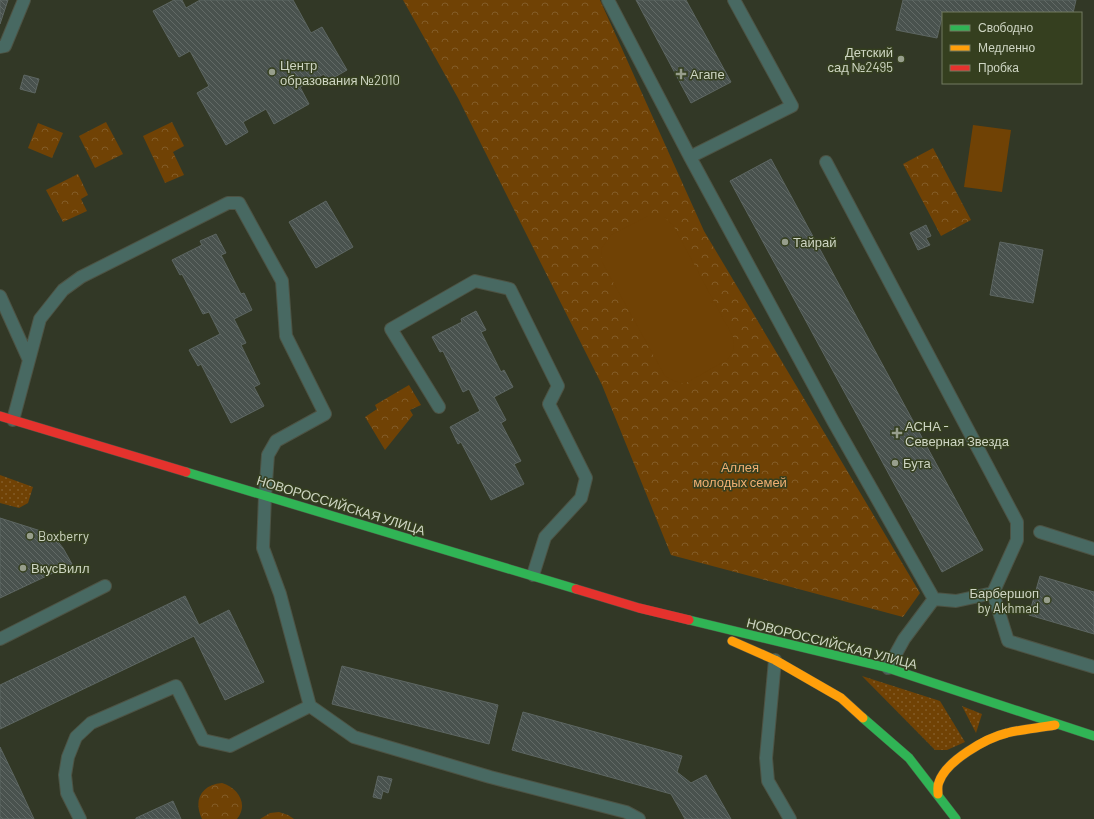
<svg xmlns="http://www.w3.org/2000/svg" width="1094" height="819" font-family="Barlow,sans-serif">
<defs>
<pattern id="grass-dots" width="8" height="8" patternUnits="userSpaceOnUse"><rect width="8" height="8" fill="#704205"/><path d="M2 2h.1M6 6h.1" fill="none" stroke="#835c28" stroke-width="1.8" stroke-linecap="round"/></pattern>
<pattern id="park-crowns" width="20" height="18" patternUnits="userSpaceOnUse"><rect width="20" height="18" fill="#704205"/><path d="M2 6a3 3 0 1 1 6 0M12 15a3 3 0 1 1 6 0" fill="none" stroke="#835c28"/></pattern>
<pattern id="building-back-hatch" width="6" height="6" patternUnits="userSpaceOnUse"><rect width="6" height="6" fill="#49524e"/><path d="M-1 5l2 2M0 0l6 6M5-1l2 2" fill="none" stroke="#626a66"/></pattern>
</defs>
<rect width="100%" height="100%" fill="#323826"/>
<path fill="url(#grass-dots)" d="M0 475 33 487 28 503 19 508 0 503Z
M862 676 940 701 965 742 947 750H935Z
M962 706 982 714 976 733Z"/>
<path fill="url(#park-crowns)" d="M403 0H600L704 231 920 593 903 617 671 555 602 385 458 98Z
M106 122 123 154 95 168 79 136Z
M172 122 184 146 173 152 184 175 165 183 143 136Z
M38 123 63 133 52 158 28 148Z
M933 148 971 220 941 236 903 164Z
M78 174 88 195 81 199 87 211 63 222 46 190Z
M409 385 421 405 410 410 413 415 385 450 365 417 377 409 375 405Z
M222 783C238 788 249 804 237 819H202C193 800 201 785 222 783Z
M279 812 288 815 294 819H260L270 813Z"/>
<path fill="#704205" d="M973 125 1011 130 1002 192 964 187Z
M648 216H663L673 225 733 337 734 349 727 360 684 384 674 381 665 376 602 262 601 249 611 235Z"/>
<path fill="url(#building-back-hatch)" stroke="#5d6662" d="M0 0H8L0 24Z
M174 0H182L186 8 200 0H293L311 33 322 27 347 70 328 81 324 74 300 87 309 104 274 124 266 109 243 122 248 132 226 145 197 93 209 86 190 51 179 57 153 11Z
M636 0H686L731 82 691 103Z
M903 0H1076L1073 13H943L937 38 896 30Z
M24 75 39 79 35 93 20 89Z
M771 159 983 550 942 572 730 181Z
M326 201 353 247 316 268 289 222Z
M926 225 931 236 926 238 930 245 918 250 910 233Z
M216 234 226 253 221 255 241 294 244 293 252 310 234 319 246 343 241 345 260 384 254 387 264 406 231 423 201 364 198 366 189 350 220 334 209 312 203 314 182 274 180 275 172 260 202 245 200 241Z
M1000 242 1043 250 1033 303 990 295Z
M476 311 486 330 481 332 501 372 504 370 513 387 494 397 506 420 501 423 521 461 514 464 524 484 491 500 461 442 458 444 450 427 480 411 469 389 463 392 443 351 440 352 432 337 462 322 461 319Z
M0 518 44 532 55 538 63 548 72 564 0 598Z
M1040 576 1094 592V634L1029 615Z
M185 596 199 625 229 610 264 682 225 700 194 636 0 729V685Z
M342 666 498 705 489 744 332 704Z
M523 712 682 756 677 772 691 783 706 775 731 819H685L671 794 512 750Z
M0 747 15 778 34 819H0Z
M378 776 392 779 388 793 383 791 381 799 373 797Z
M173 801 181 819H136V818Z"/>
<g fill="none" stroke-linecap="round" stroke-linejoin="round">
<g stroke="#4d5344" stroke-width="14">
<path id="lane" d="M608 0 690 157 833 421 934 599 904 639 888 668
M0 47 5 46 24 0
M690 157 792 106 734 0
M826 162 1017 522V540L993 593 956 601 934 599
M0 296 29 360
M439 407 391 329 475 281 510 289 558 386 549 404 586 478 581 498 545 537 533 575
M13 420 40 319 63 290 81 277 228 203H239L282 281 286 336 325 414 276 441 268 455 265 496 263 548 280 594 310 706 230 746 203 740 176 686 91 723 76 737 68 757 65 775 67 793 80 819
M1040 532 1094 549
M993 593 1008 641 1094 667
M0 639 105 586
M775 660 766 758 768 781 790 819
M310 706 354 737 490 777 626 812 639 819"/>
</g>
<g stroke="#4d5344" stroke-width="10">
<path id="fast" d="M186 472 576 589
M689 620 888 668 1094 736
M863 718 909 758 956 819"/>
</g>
<g stroke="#4d5344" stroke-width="10">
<path id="slow" d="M732 641 775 660 841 698 863 718
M938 794C938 790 937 786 939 782 946 761 986 738 1007 733 1022 729 1039 728 1055 725"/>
</g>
<g stroke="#4d5344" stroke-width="10">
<path id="jam" d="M0 416 186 472
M576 589 639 608 689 620"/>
</g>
<use href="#lane" stroke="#486962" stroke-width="12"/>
<use href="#fast" stroke="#30b455" stroke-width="9"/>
<use href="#slow" stroke="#ff9f0a" stroke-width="9"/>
<use href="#jam" stroke="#e5322d" stroke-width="9"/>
</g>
<g fill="#979e8c" stroke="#353f1f" stroke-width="1.5">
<circle cx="901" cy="59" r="4"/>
<circle cx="272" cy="72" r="4"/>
<path d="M679 68h4v4h4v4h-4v4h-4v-4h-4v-4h4z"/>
<circle cx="785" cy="242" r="4"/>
<path d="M895 427h4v4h4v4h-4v4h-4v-4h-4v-4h4z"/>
<circle cx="895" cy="463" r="4"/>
<circle cx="30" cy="536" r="4"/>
<circle cx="23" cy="568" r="4"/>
<circle cx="1047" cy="600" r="4"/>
</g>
<g text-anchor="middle" stroke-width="3" stroke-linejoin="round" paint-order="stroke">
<g font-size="13" fill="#ced5c3" stroke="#353f1f" text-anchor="start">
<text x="893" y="57" text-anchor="end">Детский<tspan x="893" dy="15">сад №2495</tspan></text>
<text x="280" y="70">Центр<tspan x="280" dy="15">образования №2010</tspan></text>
<text x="690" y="79">Агапе</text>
<text x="793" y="247">Тайрай</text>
<text x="905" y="431">АСНА -<tspan x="905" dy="15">Северная Звезда</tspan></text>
<text x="903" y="468">Бута</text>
<text x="38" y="541">Boxberry</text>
<text x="31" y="573">ВкусВилл</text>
<text x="1039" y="598" text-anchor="end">Барбершоп<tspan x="1039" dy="15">by Akhmad</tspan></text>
</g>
<g font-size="13" fill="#f1af72" stroke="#353f1f">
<text x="740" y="472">Аллея<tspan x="740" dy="15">молодых семей</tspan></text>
</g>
<g font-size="13" fill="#ced5c3" stroke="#353f1f">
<text transform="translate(341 505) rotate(17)" y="5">НОВОРОССИЙСКАЯ УЛИЦА</text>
<text transform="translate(832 643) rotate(14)" y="5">НОВОРОССИЙСКАЯ УЛИЦА</text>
</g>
</g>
<rect x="942" y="12" width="140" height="72" fill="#353f1f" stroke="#727b61"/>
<rect x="950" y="25" width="20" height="6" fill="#30b455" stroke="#727b61"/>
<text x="978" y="32" font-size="12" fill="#ced5c3">Свободно</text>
<rect x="950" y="45" width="20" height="6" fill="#ff9f0a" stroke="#727b61"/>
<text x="978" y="52" font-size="12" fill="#ced5c3">Медленно</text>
<rect x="950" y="65" width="20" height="6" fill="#e5322d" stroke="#727b61"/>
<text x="978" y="72" font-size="12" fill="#ced5c3">Пробка</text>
</svg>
